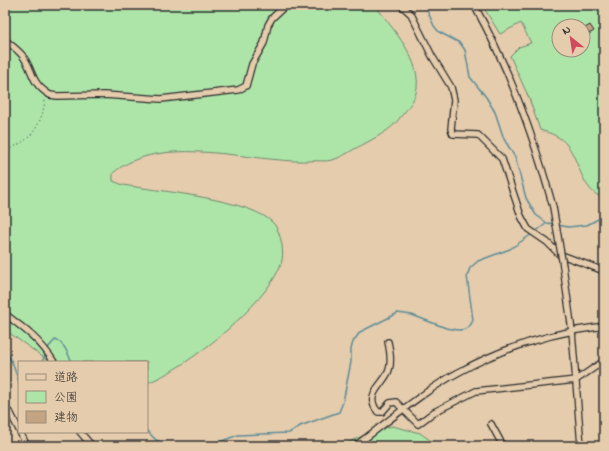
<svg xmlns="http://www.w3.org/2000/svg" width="609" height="451" font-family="'Indie Flower','Klee One',sans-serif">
<rect width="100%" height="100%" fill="#e4ccad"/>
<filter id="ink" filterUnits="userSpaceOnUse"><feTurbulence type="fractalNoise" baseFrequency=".025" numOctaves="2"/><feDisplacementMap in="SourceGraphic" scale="8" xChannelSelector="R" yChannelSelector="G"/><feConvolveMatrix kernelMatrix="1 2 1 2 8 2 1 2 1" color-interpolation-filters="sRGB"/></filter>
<g filter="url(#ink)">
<path fill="#ade5a9" stroke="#6c886a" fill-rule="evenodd" d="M5 5H375C392 29 424 61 416 93 413 103 405 111 399 119 391 130 375 138 362 145 353 149 343 157 332 160 325 162 316 160 308 161 251 163 161 132 113 173V181L123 185C157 191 253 199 274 224 281 233 285 253 281 264 267 304 186 369 147 383V362H50L5 330Z
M482 5H604V198C581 191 580 161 567 145 560 136 550 133 540 130L529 98 510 56 519 47 531 43 521 23 500 34ZM559 26H583V50H559Z
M392 426 420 433 438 446H340L369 433Z"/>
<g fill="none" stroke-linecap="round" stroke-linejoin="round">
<path stroke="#5e8c97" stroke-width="1.5" d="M427 10 434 26 439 32 460 43 465 50 470 77 486 97 495 112 504 139 515 157 526 198 536 215 547 223 555 224
M558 225 568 227 587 225 604 216
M535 232 547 223
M47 349 55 340 60 342 65 348 72 362
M5 350 12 362 19 382
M42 362 46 353
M147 431 156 440 171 446
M209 446 238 435 289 433 300 426 339 412 343 402 351 362V349L353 342 360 332 398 313 412 315 446 328 458 330C466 330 470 328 473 320L467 276 470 268 478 261 510 249 532 234"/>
</g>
<path fill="#c2a483" stroke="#2b2b2b" d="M590 25 594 31 589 34 585 28Z"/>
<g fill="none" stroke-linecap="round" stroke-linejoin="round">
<g stroke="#2b2b2b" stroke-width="8">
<path id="minor" d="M401 5 411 14 432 56 451 87 454 100 451 129 453 134 478 135 502 159 521 216 528 229 547 242 559 254 604 271
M474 5C510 69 534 137 553 207
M5 40C11 45 17 49 22 55 34 70 29 82 50 95L57 96 104 95 161 99 238 90 246 86 252 64 264 43 268 25 272 18 286 5
M563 266 572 331 581 446
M5 314C25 329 40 340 54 362
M388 342C390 351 392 361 389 370 384 385 363 394 378 412H382L390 403 396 402 418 424 434 412 476 391 576 380 604 361
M5 408 11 414 19 430
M491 424 503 446
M20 432 27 446
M80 432 92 446
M355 446C389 421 422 392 459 372 503 348 554 332 604 326"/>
</g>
<path stroke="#2b2b2b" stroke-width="1" stroke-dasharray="1 3" stroke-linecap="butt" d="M5 153C11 148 18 145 24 141 37 132 44 114 45 99"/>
<use href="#minor" stroke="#e4ccad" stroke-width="5.5"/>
<g stroke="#2b2b2b" stroke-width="8" stroke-linecap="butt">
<path id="minor-bridge" d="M553 207 563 266"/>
</g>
<use href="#minor-bridge" stroke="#e4ccad" stroke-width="5.5"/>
</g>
</g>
<rect width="609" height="451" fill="none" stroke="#e4ccad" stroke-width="20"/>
<rect x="10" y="10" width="589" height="431" fill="none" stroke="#2b2b2b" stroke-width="1.5" filter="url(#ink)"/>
<rect x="18" y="361" width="130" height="72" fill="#e4ccad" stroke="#9a8c79"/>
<rect x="26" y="374" width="20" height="6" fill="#e4ccad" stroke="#9a8c79"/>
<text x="54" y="381" font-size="12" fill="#2b2b2b">道路</text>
<rect x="26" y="391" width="20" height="12" fill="#ade5a9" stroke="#9a8c79"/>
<text x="54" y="401" font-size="12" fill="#2b2b2b">公園</text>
<rect x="26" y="411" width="20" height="12" fill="#c2a483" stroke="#9a8c79"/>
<text x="54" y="421" font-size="12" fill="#2b2b2b">建物</text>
<g transform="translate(571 38) rotate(330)"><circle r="19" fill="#e4ccad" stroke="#9a8c79"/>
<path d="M0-3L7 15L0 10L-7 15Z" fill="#d1495b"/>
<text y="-6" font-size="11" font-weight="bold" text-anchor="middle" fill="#2b2b2b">N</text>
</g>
</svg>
